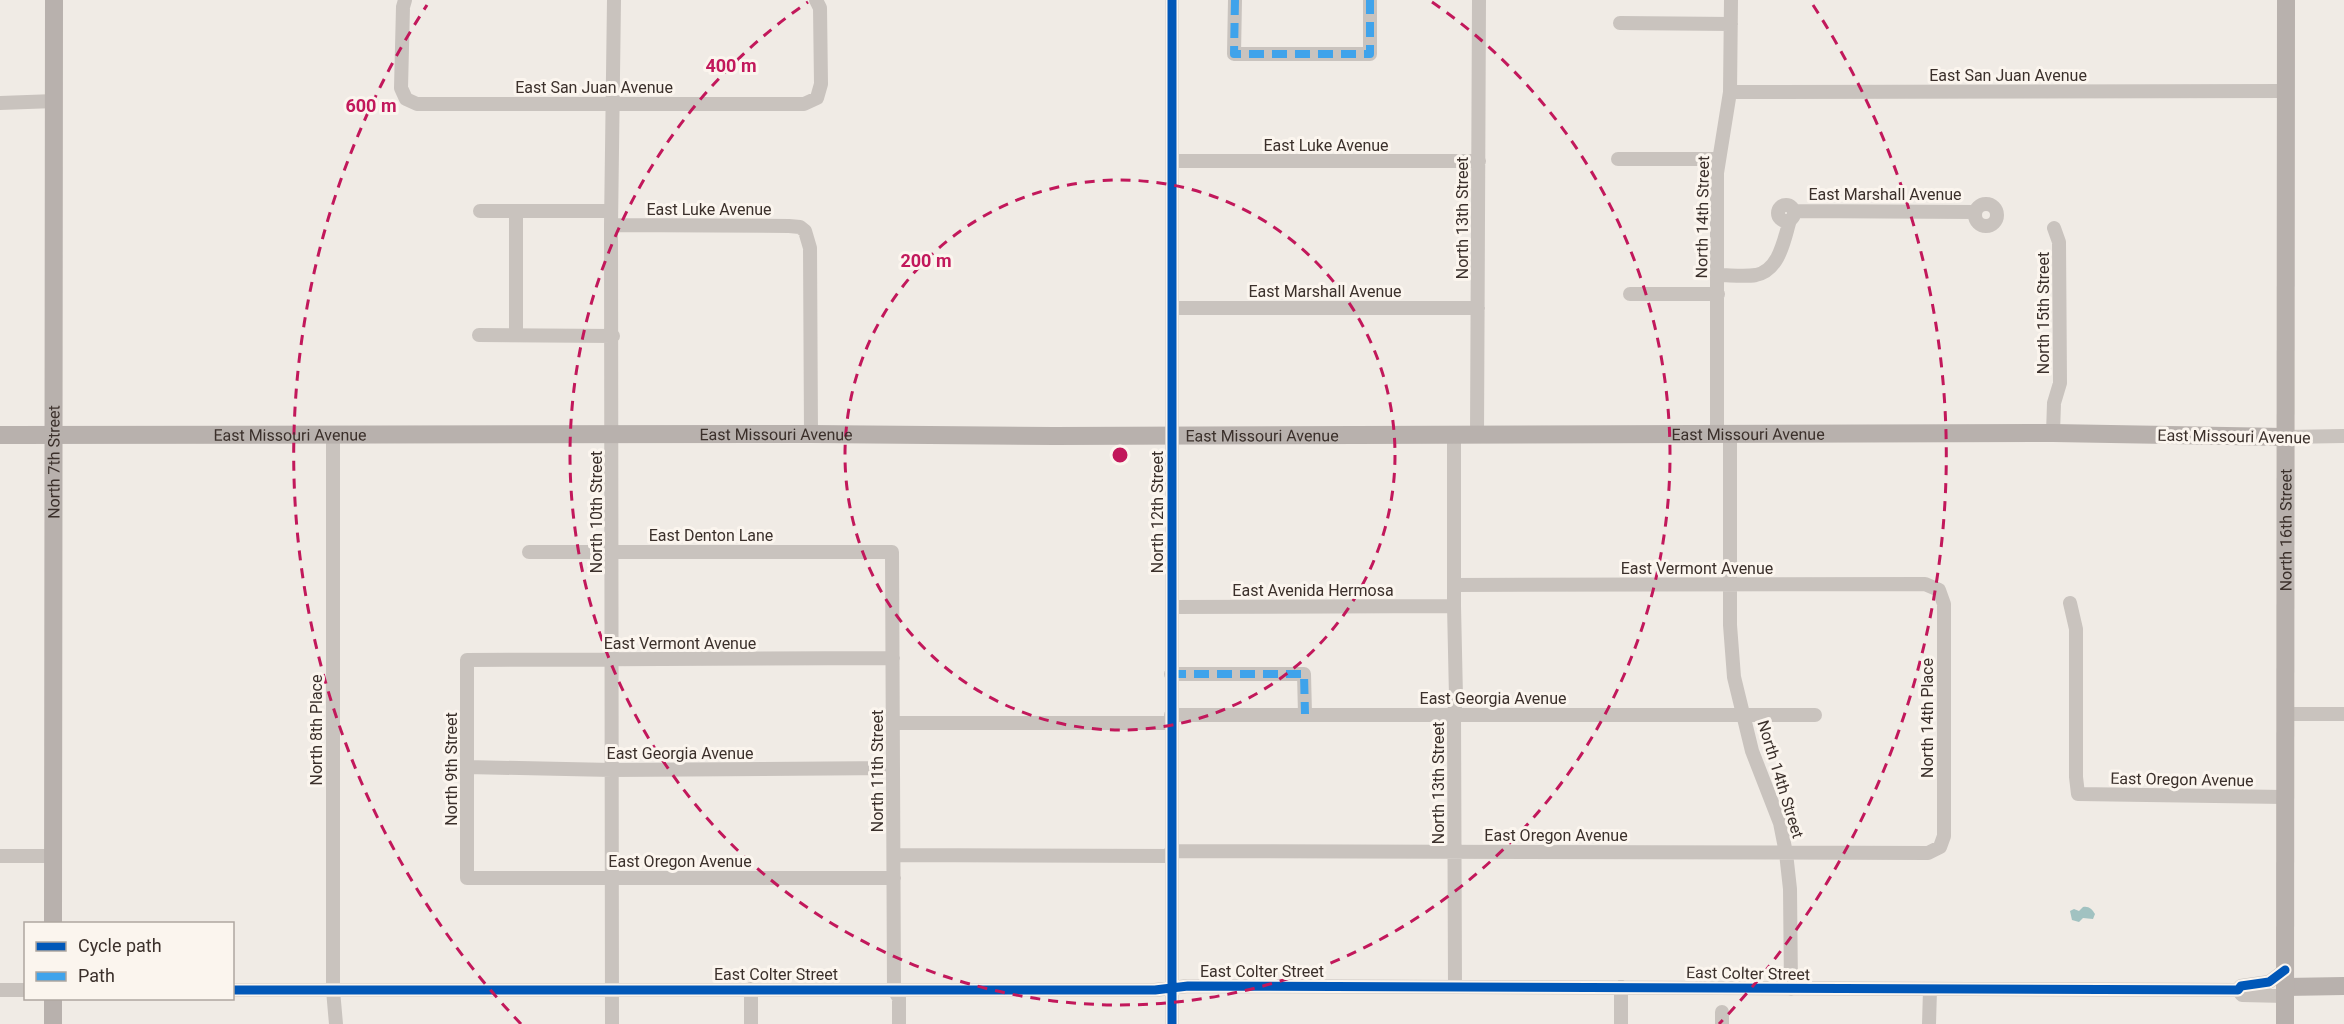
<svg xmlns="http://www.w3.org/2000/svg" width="2344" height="1024" font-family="Roboto,sans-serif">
<rect width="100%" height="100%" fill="#f0ebe5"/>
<path fill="#a1c2c1" d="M2083 907C2089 906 2092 909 2095 914L2093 919 2083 918 2079 922 2072 920 2070 911 2074 909 2079 911Z"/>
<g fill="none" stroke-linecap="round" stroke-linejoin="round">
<path stroke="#c9c3be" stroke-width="14" d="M405 0 403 7 401 88 406 99 417 104H804L817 98 821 84 820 8 816 0
M1235 0 1234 54H1370V0
M1620 23 1731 24
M1730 92 2286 91
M0 103 55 101
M1618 159H1719
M1172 161H1479
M1975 215a11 11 0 1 1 22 0a11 11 0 1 1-22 0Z
M1778 213a8 8 0 1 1 16 0a8 8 0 1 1-16 0Z
M480 211H611
M516 211V335
M1794 211 1975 212
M611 225 789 226 800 227 805 231 810 248 811 434
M1718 275C1730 275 1744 277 1756 275 1780 270 1784 239 1790 220
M1630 294H1718
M1172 308H1478
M479 335 613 336
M2053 433 2054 403 2060 383 2059 242 2054 228
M1454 435V606L1456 697 1454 714 1455 986
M1717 435V173L1730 92 1731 0
M1730 435V625L1734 677 1752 751 1780 823 1786 853 1790 889 1791 989
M333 436V990L336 1024
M1477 436 1479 0
M2284 437 2344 436
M529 552H892L894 990 899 998V1024
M2070 603 2076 629V777L2078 794 2284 797
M1172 607 1454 606
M893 658 467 660V878H894
M1171 674H1304L1305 714
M2284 714H2344
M1171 715H1815
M893 723H1171
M467 767 612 770 893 768
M1171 851 1928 853 1940 847 1944 836V604L1939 590 1925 584 1454 585
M894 855 1171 856
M0 856H53
M1621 987V1024
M0 990H26
M232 990H1155L1188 986 2238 990 2241 986 2269 982 2285 970
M2238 990 2242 995 2285 996
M612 1024 611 225 614 0
M751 1024V989
M1172 1024V0
M1722 1024V1012
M1929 1024 1930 990"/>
<g stroke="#b8b1ad" stroke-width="18">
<path id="s1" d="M0 435 811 434 1054 436 2053 433 2284 437"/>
<path id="s2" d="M53 924 54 0"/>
<path d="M2285 987 2344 986"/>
<path d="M53 998V1024"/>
<path id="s3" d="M2285 1024 2286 0"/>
</g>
<path stroke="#3fa3eb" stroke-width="8" stroke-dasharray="15 8" stroke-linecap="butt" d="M1235 0 1234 54H1370V0
M1171 674H1304L1305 714"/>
<g stroke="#fbf5ee" stroke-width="13">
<path id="cycleway" d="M232 990H1155L1188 986 2238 990 2241 986 2269 982 2285 970
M1172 1024V0"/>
</g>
<use href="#cycleway" stroke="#0057b8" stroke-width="9"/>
</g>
<g fill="none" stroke="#c2185b" stroke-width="3" stroke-dasharray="10 8">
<circle cx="1120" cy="455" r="275"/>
<path d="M1432 2A550 550 0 1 1 808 2"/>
<path d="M521 1024A826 826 0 0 1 427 5M1813 5A826 826 0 0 1 1719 1024"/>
</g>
<g text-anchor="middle" stroke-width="6" stroke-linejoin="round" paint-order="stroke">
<g font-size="16" fill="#3b302b" stroke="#fbf5ee">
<text x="2008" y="81">East San Juan Avenue</text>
<text x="594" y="93">East San Juan Avenue</text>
<text x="1326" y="151">East Luke Avenue</text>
<text x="1885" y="200">East Marshall Avenue</text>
<text x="709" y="215">East Luke Avenue</text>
<text transform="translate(1702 217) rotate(-89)" y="6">North 14th Street</text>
<text transform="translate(1462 218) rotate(-90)" y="6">North 13th Street</text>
<text x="1325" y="297">East Marshall Avenue</text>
<text transform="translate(2043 313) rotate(-90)" y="6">North 15th Street</text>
<text dy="6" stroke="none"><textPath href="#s1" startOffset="776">East Missouri Avenue</textPath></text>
<text dy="6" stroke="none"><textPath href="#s1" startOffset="1748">East Missouri Avenue</textPath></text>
<text dy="6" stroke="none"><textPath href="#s1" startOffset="290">East Missouri Avenue</textPath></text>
<text dy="6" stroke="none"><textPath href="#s1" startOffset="1262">East Missouri Avenue</textPath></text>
<text transform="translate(2234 436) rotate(1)" y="6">East Missouri Avenue</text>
<text dy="6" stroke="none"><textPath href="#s2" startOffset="462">North 7th Street</textPath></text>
<text transform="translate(596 512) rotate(-90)" y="6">North 10th Street</text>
<text transform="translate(1157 512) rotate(-90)" y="6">North 12th Street</text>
<text dy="6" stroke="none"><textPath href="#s3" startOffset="494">North 16th Street</textPath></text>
<text x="711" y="541">East Denton Lane</text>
<text x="1697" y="574">East Vermont Avenue</text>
<text x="1313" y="596">East Avenida Hermosa</text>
<text x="680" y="649">East Vermont Avenue</text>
<text x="1493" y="704">East Georgia Avenue</text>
<text transform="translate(1927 718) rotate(-90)" y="6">North 14th Place</text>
<text transform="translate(316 730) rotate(-90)" y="6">North 8th Place</text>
<text x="680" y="759">East Georgia Avenue</text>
<text transform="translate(451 769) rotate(-90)" y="6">North 9th Street</text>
<text transform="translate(877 771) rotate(-90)" y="6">North 11th Street</text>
<text transform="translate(1781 779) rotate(73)" y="6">North 14th Street</text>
<text transform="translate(2182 779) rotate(1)" y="6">East Oregon Avenue</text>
<text transform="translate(1438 783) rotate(-90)" y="6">North 13th Street</text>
<text x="1556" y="841">East Oregon Avenue</text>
<text x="680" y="867">East Oregon Avenue</text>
<text x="1262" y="977">East Colter Street</text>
<text transform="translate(1748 973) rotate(1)" y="6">East Colter Street</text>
<text x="776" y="980">East Colter Street</text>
</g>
</g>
<circle cx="1120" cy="455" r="9" fill="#c2185b" stroke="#fbf5ee" stroke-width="3"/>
<g font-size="18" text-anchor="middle" font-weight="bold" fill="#c2185b" stroke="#fbf5ee" stroke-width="6" stroke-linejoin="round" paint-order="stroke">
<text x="731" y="72">400 m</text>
<text x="371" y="112">600 m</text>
<text x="926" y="267">200 m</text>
</g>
<rect x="24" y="922" width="210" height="78" fill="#fbf5ee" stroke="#aea6a0" stroke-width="1.5"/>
<rect x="36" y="942" width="30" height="9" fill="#0057b8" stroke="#aea6a0" stroke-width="1.5"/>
<text x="78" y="952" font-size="18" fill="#3b302b">Cycle path</text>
<rect x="36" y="972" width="30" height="9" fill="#3fa3eb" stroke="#aea6a0" stroke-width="1.5"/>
<text x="78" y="982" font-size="18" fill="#3b302b">Path</text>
</svg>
